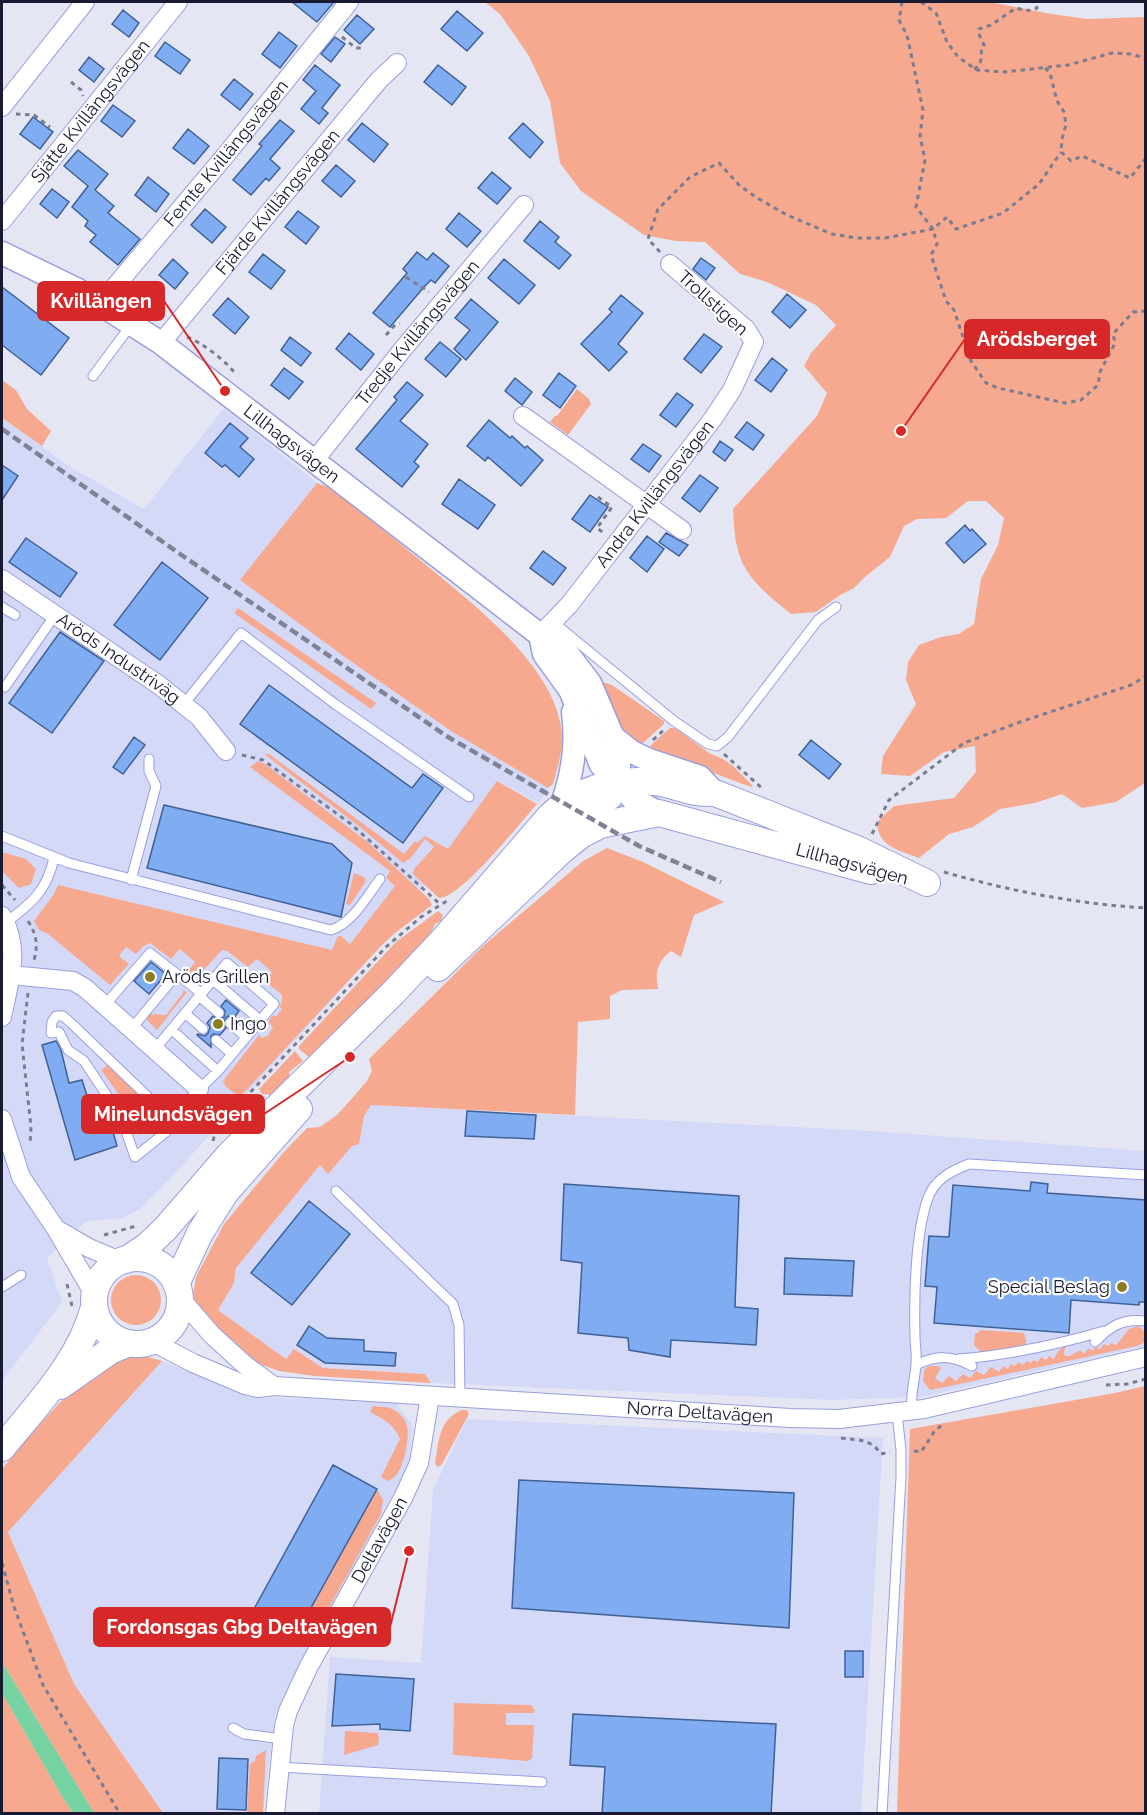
<svg xmlns="http://www.w3.org/2000/svg" width="1147" height="1815" font-family="Raleway,sans-serif">
<rect width="100%" height="100%" fill="#e4e6f4"/>
<path fill="#d5d9f8" d="M224 408 317 483 241 580 346 658 451 731 548 788 539 803 498 781 392 933 168 1181 140 1209 123 1218 87 1221 47 1258 62 1302 2 1381V418L72 468 144 509Z
M371 1105 870 1131 1145 1151V1346L922 1397 832 1400 431 1383 425 1374 323 1368 294 1349 286 1359 218 1310 234 1283 236 1268 320 1165 328 1173 352 1146 359 1144 364 1116Z
M162 1361 249 1397 395 1402 413 1426 408 1467 307 1652 275 1715 263 1813H163L74 1684 8 1532Z
M467 1419 883 1438 861 1813 319 1814 330 1657 421 1663 433 1490Z"/>
<path fill="#f6a98f" d="M485 2H990L1051 14 1087 19 1145 17V783L1116 802 1082 808 1062 794 1035 803 1000 809 973 827 949 834 919 858C899 850 878 847 877 822L894 806 954 798 976 772 975 746 944 752 910 776 881 774 883 756 916 704 906 680 908 662 919 645 941 637 959 634 974 624 981 579 998 545 1004 518 986 501H968L946 518 917 519 904 526 890 557 866 576 854 588 840 595 816 612 791 614C769 596 742 576 737 546 734 534 734 521 733 509L817 416 827 393 804 366 811 353 836 325 816 305 767 282 740 274 705 242 676 241 644 235 581 191 560 163 550 101 529 56 500 14Z
M2 380 16 390 27 409 51 431 42 446 2 418Z
M577 389 589 399 591 404 568 435 550 422 555 416H557Z
M317 483 334 489C365 514 395 540 426 565 472 603 547 660 560 722 565 744 559 763 553 784L548 788 451 731 346 658 240 580Z
M238 608 376 703 371 709 234 613Z
M603 682 612 685 664 721V724L643 743C616 740 609 705 600 684Z
M670 728H675L709 753 723 759 733 766 753 786 751 787 655 751 650 746Z
M264 754H269L404 854 415 841 417 843 425 836 448 849 497 781 537 804C520 823 460 899 439 898L413 874 414 869 434 847 425 839 411 858 403 863 355 823Z
M258 761 265 764 370 844 429 899 432 905 395 933 382 945 240 1097 226 1087 223 1081 259 1035 262 1038 268 1036 273 1027 268 1022 273 1015 276 1017 282 1009 279 1007 282 1002V995L266 982 272 972 257 959 248 967 227 951 222 950 200 974 193 977 189 970 195 962 180 949 171 959 150 943 144 946 136 954 126 947 119 956 129 964 110 985 48 934 39 930 34 921 54 894 58 885 332 950 338 936H341L350 944 395 886 386 878 390 871 250 767Z
M607 848 643 862 724 902 694 915 681 957 671 951C657 962 655 972 658 989L622 990 610 996V1019L578 1022 575 1115 371 1105 364 1116 359 1144 352 1146 328 1174 320 1165 236 1268 234 1283 218 1310 286 1359 294 1349 323 1368 425 1374 431 1383 315 1376 279 1371 257 1363 236 1347 198 1309 193 1295 196 1277 224 1224 283 1153 307 1128 320 1127 337 1115 355 1095 367 1081 372 1071 369 1059 484 945 583 861Z
M2 852 26 859 36 869 31 884 19 888 2 871Z
M354 873 364 877 366 881 350 905 346 904Z
M438 911 443 915 441 921 435 924 431 933 379 993 310 1058 299 1049V1046L396 942Z
M183 990 187 992 157 1030 147 1020V1017L150 1014 166 1015 183 993Z
M295 1051 303 1061 289 1072 290 1076 283 1086 271 1095 262 1094 259 1089Z
M108 1065 157 1112C159 1123 149 1132 139 1135L130 1110 101 1070Z
M111 1300a25 25 0 1 1 50 0a25 25 0 1 1-50 0Z
M1138 1326C1145 1330 1147 1336 1143 1343L1137 1346 936 1389 930 1390 923 1381 924 1370 929 1366H938L941 1368 935 1378 942 1383 949 1376 956 1381 963 1374 970 1378 976 1371 984 1375 991 1367 999 1372 1003 1366 1008 1369 1011 1364 1015 1366 1018 1362 1023 1365 1027 1361 1031 1363 1033 1360 1038 1362 1041 1357 1046 1360 1049 1356 1054 1359C1057 1353 1059 1348 1066 1346L1064 1352 1065 1356H1070L1080 1350 1084 1354 1089 1348 1092 1351 1096 1347 1100 1349 1104 1344 1108 1346 1112 1343 1116 1345 1129 1329Z
M980 1330 1024 1333 1027 1346 981 1352 974 1345 975 1333H978Z
M138 1354 162 1361 8 1532 74 1684 163 1813H94L2 1662V1469L36 1428 67 1395 126 1355Z
M1145 1386V1813H897L910 1429 1115 1393Z
M373 1406C380 1407 389 1406 396 1411 401 1414 406 1420 407 1426 410 1440 403 1479 387 1481L381 1477 400 1439C394 1424 383 1419 370 1412Z
M462 1410H467L469 1414 442 1464 438 1467 435 1464C439 1441 438 1420 462 1410Z
M377 1489 383 1500 381 1514 314 1635 309 1639H301L296 1635Z
M2 1693 63 1798 73 1813H2Z
M454 1703 531 1705 535 1710 534 1713H506V1725H534L532 1758 528 1761 453 1755Z
M345 1731 377 1733 379 1737 378 1745 344 1755Z
M266 1750 263 1813H247L250 1764 255 1761 256 1756Z"/>
<path fill="#77d2a2" d="M2 1662 94 1813H73L63 1798 2 1693Z"/>
<path fill="#80acf2" stroke="#406197" stroke-width="1.5" d="M292 2H334L317 22Z
M123 10 139 23 129 37 112 24Z
M457 11 483 33 467 51 441 29Z
M357 15 374 29 360 44 344 30Z
M279 32 297 46 280 68 262 54Z
M335 37 345 44 331 62 321 54Z
M165 42 190 60 180 74 155 56Z
M89 57 104 69 94 82 79 70Z
M315 65 340 85 322 108 328 113 319 124 301 109 316 91 303 80Z
M438 65 466 87 452 105 424 82Z
M234 79 253 94 240 110 221 95Z
M113 105 135 121 122 137 101 121Z
M33 117 53 132 40 149 20 134Z
M280 120 294 131 270 159 280 168 269 181 266 178 251 195 233 180 262 146 259 144Z
M362 123 388 144 374 162 348 140Z
M523 123 543 142 530 158 509 138Z
M188 129 209 146 194 164 173 148Z
M78 150 108 174 95 190 114 206 108 213 140 239 118 265 90 242 96 235 85 226 88 221 72 207 88 186 64 166Z
M336 165 355 181 341 197 322 181Z
M492 172 511 188 497 204 478 188Z
M148 177 169 194 156 212 135 195Z
M52 189 69 202 57 218 40 204Z
M205 209 226 227 212 243 191 225Z
M298 211 319 227 306 244 285 227Z
M459 213 481 231 467 247 446 229Z
M540 221 559 237 555 242 571 255 559 269 524 241Z
M417 252 427 260 433 253 449 266 435 283 431 280 424 287 390 327 373 313 407 273 403 269Z
M263 254 285 271 271 289 249 272Z
M701 258 715 268 706 280 693 269Z
M173 259 188 273 175 289 159 275Z
M504 259 535 285 519 304 488 278Z
M2 287 69 338 41 375 2 345Z
M787 294 806 310 790 328 772 312Z
M621 295 643 313 618 344 627 352 609 371 581 344 612 312 609 309Z
M228 298 249 317 235 334 213 315Z
M471 299 498 322 466 360 454 349 470 330 455 318Z
M349 333 374 354 361 370 336 349Z
M704 334 722 347 701 373 684 359Z
M290 337 311 353 301 366 281 350Z
M440 342 461 359 446 377 425 359Z
M772 358 787 370 771 392 755 380Z
M284 368 303 382 289 399 271 385Z
M559 373 576 386 560 408 543 395Z
M515 378 532 392 522 405 505 391Z
M407 382 423 395 400 421 428 444 414 462 419 466 402 487 356 449 397 400 394 397Z
M677 393 693 405 676 427 660 415Z
M489 420 510 438 512 436 525 448 527 446 543 460 521 486 488 457 485 461 467 446Z
M747 422 764 435 753 450 735 437Z
M230 423 248 438 240 447 254 459 239 477 225 465 222 467 205 453Z
M720 441 733 450 725 461 713 452Z
M643 444 661 456 649 472 631 459Z
M2 465 18 476 2 500Z
M700 475 718 488 700 512 682 498Z
M459 479 495 505 478 529 442 504Z
M590 495 608 507 590 532 572 519Z
M965 525 970 531 972 529 986 544 964 563 946 543Z
M666 533 688 545 679 556 659 542Z
M647 536 664 549 647 572 630 558Z
M26 538 77 573 60 597 9 562Z
M543 551 566 568 553 585 530 568Z
M162 562 208 598 160 660 114 625Z
M60 632 104 661 52 733 9 703Z
M269 685 412 788 423 774 443 788 403 843 240 724Z
M134 737 145 745 123 774 113 767Z
M811 740 841 764 829 779 799 755Z
M164 805 332 844 352 863 341 917 147 868Z
M151 962 166 974 149 994 134 981Z
M226 1000 239 1011 234 1018 228 1016 225 1019 224 1025 226 1028 220 1035 214 1034 211 1036V1047L197 1035 198 1034 205 1036 208 1033 210 1027 207 1023 213 1016 218 1020 224 1017 225 1011 221 1006Z
M56 1041 61 1050 69 1083 82 1080 89 1102 100 1098 106 1107 117 1146 75 1160 42 1045Z
M467 1111 536 1115 534 1139 465 1136Z
M1031 1182 1048 1184 1047 1193 1146 1200V1302H1139V1305L1071 1300 1069 1333 934 1323 937 1287 925 1286 929 1236 949 1237 953 1185 1030 1191Z
M564 1184 739 1196 735 1307 758 1309 756 1345 671 1340 670 1357 629 1350 628 1338 578 1333 582 1263 561 1260Z
M309 1201 350 1234 292 1305 251 1273Z
M785 1258 854 1261 852 1296 784 1294Z
M309 1326 327 1338 364 1340V1351L396 1353 395 1366 325 1363 297 1345Z
M333 1465 377 1489 297 1633 254 1609Z
M519 1480 794 1493 789 1628 512 1608Z
M845 1651H863V1677H845Z
M336 1674 414 1679 410 1731 380 1729V1724L332 1726Z
M573 1714 776 1724 771 1814H602L605 1767 570 1765Z
M219 1758 248 1759 246 1810 217 1809Z"/>
<g fill="none" stroke-linecap="round" stroke-linejoin="round">
<g stroke="#989ee0" stroke-width="11">
<path id="service" d="M93 376 131 325
M2 607 15 615
M553 622 674 721 708 744 717 746 728 737 818 620 836 607
M5 687 55 615
M184 704 241 633 335 704 469 797
M2 836 69 863 331 930C353 923 367 896 380 879
M131 880 156 786 149 771V759
M5 923C31 904 47 891 54 858
M177 974 202 994
M213 980 260 1020
M200 997 219 1013
M105 1005 150 953 177 974 132 1028
M186 1014 203 1029
M230 1023 246 1037
M172 1030 218 1071
M216 1040 232 1054
M155 1049 227 963 274 1004 218 1071 170 1118 72 1024 63 1016H56L52 1022 51 1033 59 1032 68 1050 84 1061 121 1117 135 1157 166 1132 170 1118
M336 1191 453 1304 459 1325 460 1398
M2 1287 21 1275
M1095 1342C1110 1326 1123 1318 1146 1321
M959 1359C1009 1355 1056 1345 1104 1331
M916 1365C937 1355 951 1355 972 1366
M912 1410C910 1390 915 1382 916 1364 917 1355 915 1346 915 1336 914 1298 915 1234 928 1198 935 1179 951 1171 969 1164L1146 1175
M233 1728 244 1734 282 1739
M279 1767 542 1782
M882 1814 901 1477V1450L897 1413"/>
</g>
<g stroke="#989ee0" stroke-width="20">
<g id="minor">
<path d="M2 107 85 2"/>
<path id="s1" d="M2 221 178 2"/>
<path id="s2" d="M101 303 225 156 349 2"/>
<path id="s3" d="M161 343 354 110 379 80 397 63"/>
<path d="M523 416 682 530"/>
<path id="s4" d="M314 461 403 349 524 205"/>
<path id="s5" d="M2 579 159 685 199 717 226 751"/>
<path id="s6" d="M540 635 569 605 712 420 732 390 754 342 746 329 670 264"/>
<path d="M2 916C21 949 9 982 2 1017"/>
<path d="M11 975 73 981 85 988 199 1089"/>
<path d="M2 1119 21 1177 56 1229 94 1294"/>
<path d="M58 1230 89 1248 120 1261"/>
<path d="M180 1298 212 1335 245 1365 274 1386"/>
<path id="s7" d="M151 1341 193 1363 245 1385 258 1388 274 1386 790 1418 839 1419 924 1409 1146 1357"/>
<path id="s8" d="M275 1814 284 1726 288 1711 309 1666 403 1498 419 1463 430 1396"/>
</g>
</g>
<g stroke="#989ee0" stroke-width="25">
<g id="tertiary">
<path id="s9" d="M2 253 78 290 161 343 540 635 561 645 590 683 613 737 619 758V771L611 798 551 843 529 864 515 885"/>
<path d="M540 635 544 654 570 690 601 765 632 798 659 813"/>
<path d="M613 737 632 752 649 760 700 777 715 793"/>
<path d="M562 804C573 772 577 745 573 712"/>
</g>
</g>
<g stroke="#989ee0" stroke-width="28">
<path id="secondary" d="M438 968 560 852 581 835 600 825 659 813 871 871
M94 1301a43 43 0 1 1 86 0a43 43 0 1 1-86 0Z
M126 1260 147 1246 165 1229 229 1155 393 993 442 941 550 816C577 790 617 777 654 782 669 783 682 790 696 792 702 793 708 793 715 793L857 849 927 883
M176 1284 200 1233 225 1193 299 1109
M60 1386 110 1351 129 1343
M2 1448C37 1405 80 1361 94 1307"/>
</g>
<path stroke="#7a7c90" stroke-width="3" stroke-dasharray="4.5 4.5" stroke-linecap="butt" d="M902 2 899 20 907 35 923 110 920 136 925 160 916 207 933 229 937 244 931 255 946 301 954 310 971 361 986 383 998 388 1065 403 1081 400 1098 385 1100 372 1115 343 1113 334 1133 312 1146 311
M921 2 936 13 947 42 958 57 977 70 1004 72 1068 65 1112 53 1132 54 1146 59
M342 37 356 48H361
M1045 68 1050 73 1057 101 1064 112 1066 125 1062 139 1061 152 1071 161 1082 156 1130 178 1146 158
M974 69 979 66 982 56 981 49 984 45 978 32 979 29 991 25 1016 8C1024 10 1030 12 1037 8L1035 2
M71 82 81 90 83 96
M16 114 34 115 50 127
M660 252 648 239 658 209 690 177 719 163 740 186 759 199 787 215 832 234 856 238H885L933 229 947 217 956 229 1003 213 1039 184 1061 152
M406 277 429 292
M386 335 394 326 400 324
M187 337C201 342 228 362 236 375
M598 497 612 507 597 528 605 534
M653 740 666 728
M724 754 764 790
M242 755 263 760 351 824 440 904
M872 834 889 800 964 743 1020 722 1131 685 1146 676
M944 872C1010 891 1077 904 1146 908
M2 885 15 900
M28 921C37 935 38 945 34 960
M28 993 22 1044 31 1127 30 1145
M213 1141 216 1129 386 947 421 917 450 899
M104 1235 136 1226
M67 1284 72 1306
M1106 1385 1127 1384 1146 1379
M841 1438C858 1440 871 1439 881 1454L890 1452
M914 1451 921 1452 934 1432 944 1423
M2 1563 14 1607 43 1685 120 1814"/>
<use href="#service" stroke="#fff" stroke-width="9"/>
<use href="#minor" stroke="#fff" stroke-width="18"/>
<use href="#tertiary" stroke="#fff" stroke-width="22"/>
<use href="#secondary" stroke="#fff" stroke-width="26"/>
<path stroke="#808295" stroke-width="4.5" stroke-dasharray="9 4.5" stroke-linecap="butt" d="M2 429 183 556 448 737 639 846 721 882"/>
</g>
<g fill="#8c7d23" stroke="#fff" stroke-width="2">
<circle cx="150" cy="977" r="6"/>
<circle cx="218" cy="1024" r="6"/>
<circle cx="1122" cy="1287" r="6"/>
</g>
<g text-anchor="middle" stroke-width="4.5" stroke-linejoin="round" paint-order="stroke">
<g font-size="18" fill="#181a32" stroke="#fff">
<text dy="6" stroke="none"><textPath href="#s1" startOffset="141">Sjätte Kvillängsvägen</textPath></text>
<text dy="6" stroke="none"><textPath href="#s2" startOffset="195">Femte Kvillängsvägen</textPath></text>
<text dy="6" stroke="none"><textPath href="#s3" startOffset="183">Fjärde Kvillängsvägen</textPath></text>
<text transform="translate(713 303) rotate(42)" y="6">Trollstigen</text>
<text dy="6" stroke="none"><textPath href="#s4" startOffset="165">Tredje Kvillängsvägen</textPath></text>
<text dy="6" stroke="none"><textPath href="#s9" startOffset="348">Lillhagsvägen</textPath></text>
<text dy="6" stroke="none"><textPath href="#s6" startOffset="182">Andra Kvillängsvägen</textPath></text>
<text dy="6" stroke="none"><textPath href="#s5" startOffset="141">Aröds Industriväg</textPath></text>
<text transform="translate(852 864) rotate(15)" y="6">Lillhagsvägen</text>
<text dy="6" stroke="none"><textPath href="#s7" startOffset="560">Norra Deltavägen</textPath></text>
<text dy="6" stroke="none"><textPath href="#s8" startOffset="298">Deltavägen</textPath></text>
</g>
<g font-size="18" fill="#181a32" stroke="#fff" text-anchor="start">
<text x="162" y="983">Aröds Grillen</text>
<text x="230" y="1030">Ingo</text>
<text x="1110" y="1293" text-anchor="end">Special Beslag</text>
</g>
</g>
<path fill="none" stroke="#d62828" stroke-width="2" d="M225 391L164 301M901 431L965 339M350 1057L264 1114M409 1551L390 1627"/>
<g fill="#d62828" stroke="#fff" stroke-width="2">
<circle cx="225" cy="391" r="6"/>
<circle cx="901" cy="431" r="6"/>
<circle cx="350" cy="1057" r="6"/>
<circle cx="409" cy="1551" r="6"/>
</g>
<g fill="#d62828" stroke="#d62828" stroke-width="2">
<rect x="38" y="282" width="126" height="38" rx="6"/>
<rect x="965" y="320" width="144" height="38" rx="6"/>
<rect x="82" y="1095" width="182" height="38" rx="6"/>
<rect x="94" y="1608" width="296" height="38" rx="6"/>
</g>
<g font-size="20" text-anchor="middle" font-weight="bold" fill="#fff">
<text x="101" y="308">Kvillängen</text>
<text x="1037" y="346">Arödsberget</text>
<text x="173" y="1121">Minelundsvägen</text>
<text x="242" y="1634">Fordonsgas Gbg Deltavägen</text>
</g>
<rect width="1147" height="1815" fill="none" stroke="#181a32" stroke-width="6"/>
</svg>
